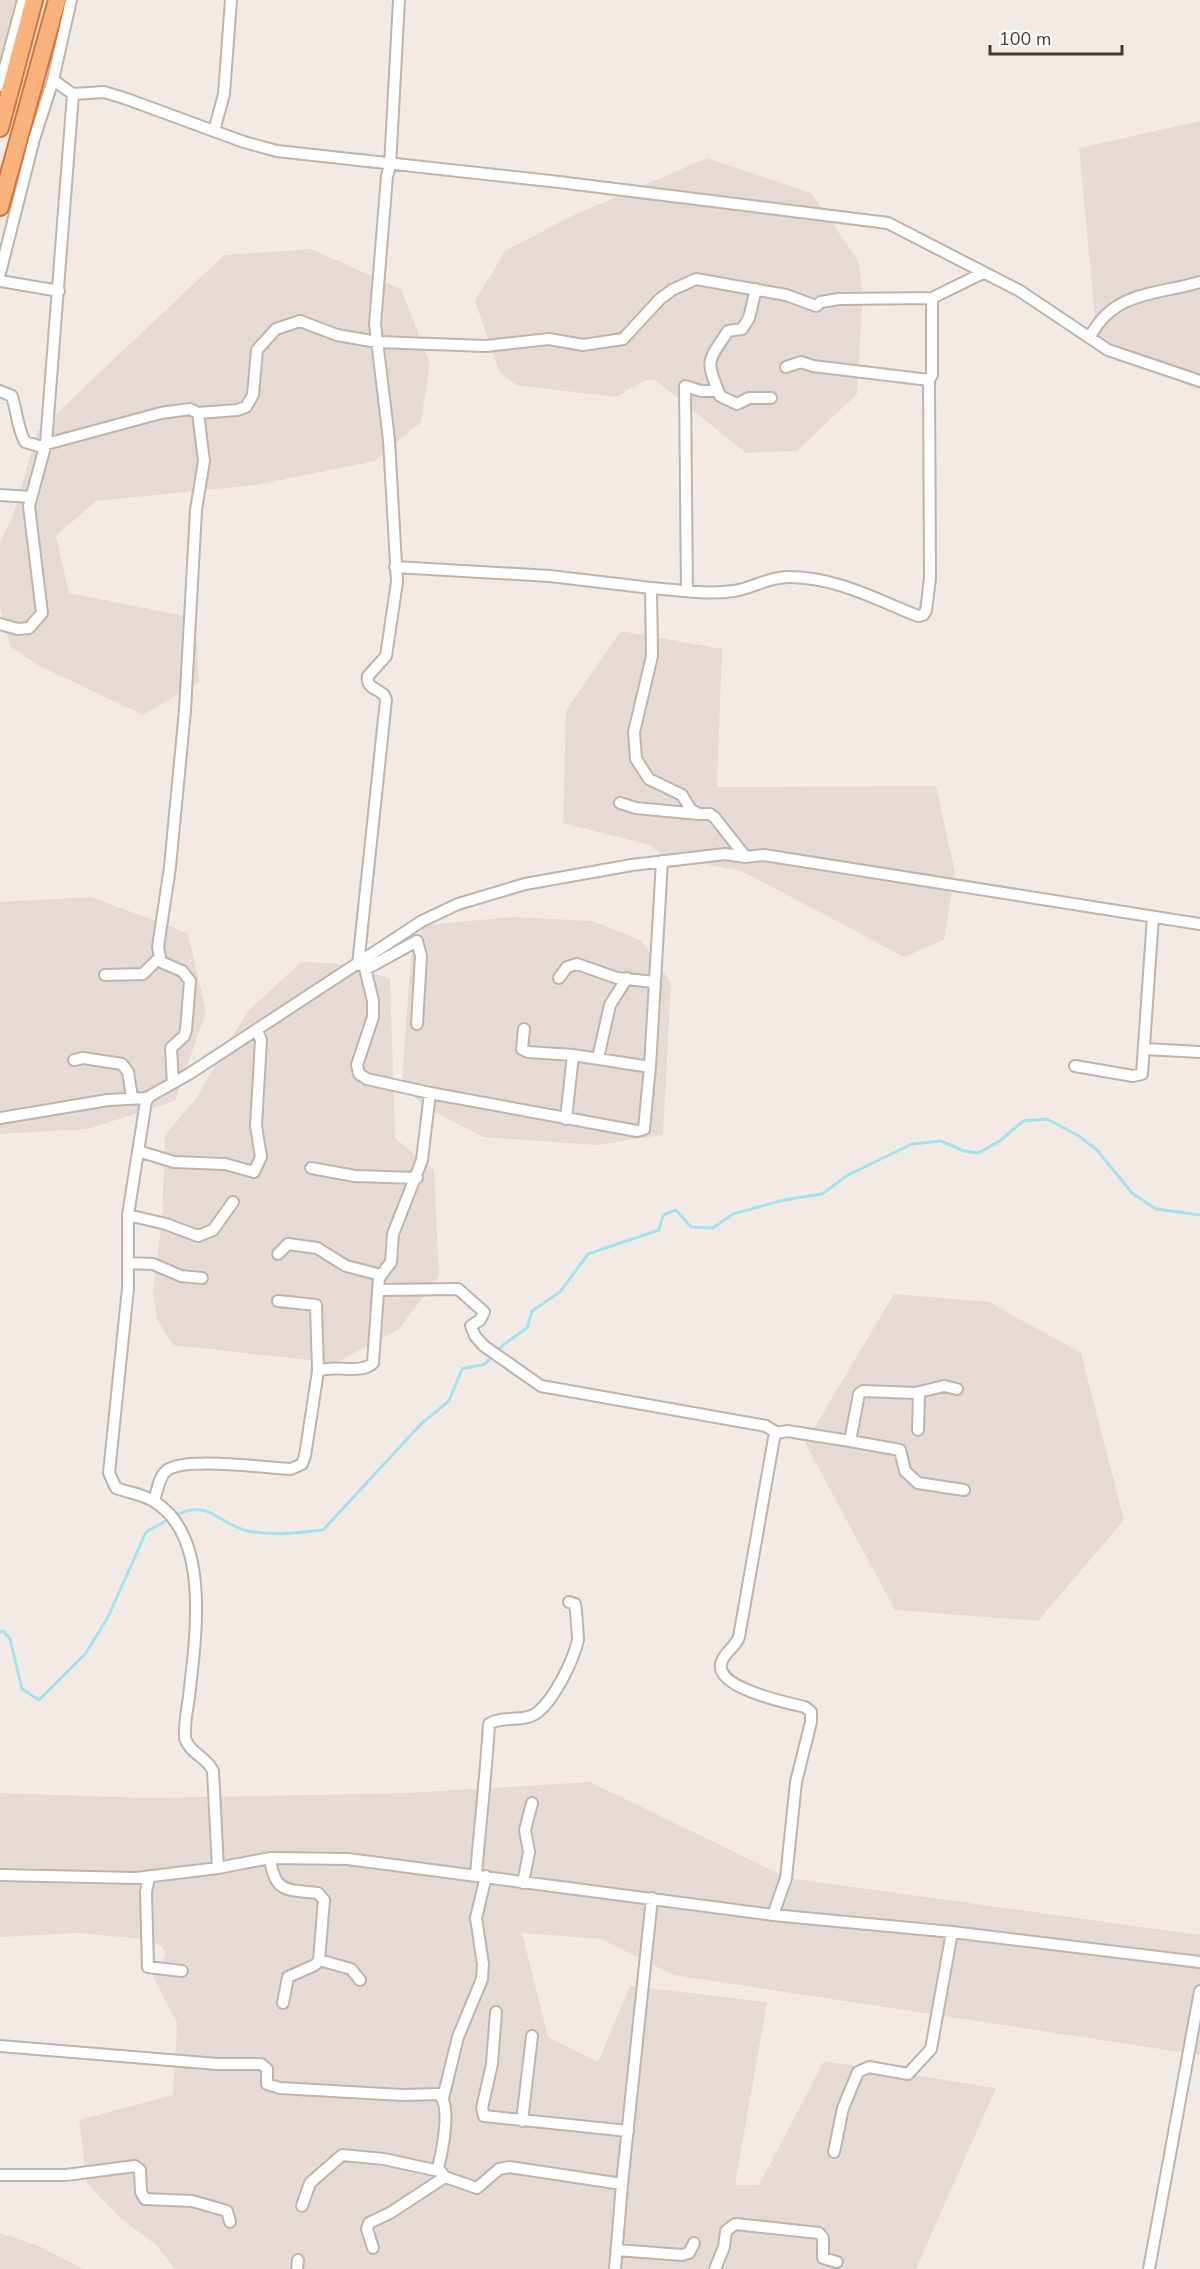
<svg xmlns="http://www.w3.org/2000/svg" width="1200" height="2269" font-family="'Nunito Sans',sans-serif">
<rect width="100%" height="100%" fill="#f2ebe5"/>
<path fill="#e6dbd4" d="M0 0H38L47 37 36 126 0 119Z
M1200 121V390L1098 350 1079 148Z
M707 158 811 193 858 260 863 293 857 394 797 451 746 453 654 379 642 382 616 397 516 385 499 371 475 301 505 251 570 217Z
M311 249 401 289 430 364 421 422 375 461 256 485 96 501 56 536 69 593 195 618 199 682 143 715 38 665 10 646 0 606V543L13 516 37 432 224 255Z
M621 631 722 649 717 787 936 786 955 872 944 940 904 957 742 871 665 857 650 845 563 823 566 710Z
M91 897 188 933 206 1012 175 1101 88 1129 0 1134V902Z
M512 917 592 921 641 940 671 983 663 1135 597 1145 483 1137 423 1106 402 1083 411 956 424 925Z
M301 962 332 963 390 978 395 1138 434 1170 439 1276 399 1329 336 1363 173 1345 157 1320 153 1292 162 1220 165 1135 195 1100 247 1012Z
M894 1294 989 1302 1081 1353 1124 1520 1038 1621 895 1610 805 1443Z
M590 1782 788 1878 1200 1935V2055L673 1975 601 1939 522 1933 548 2037 598 2062 630 1986 767 2002 735 2185H759L824 2061 996 2088 916 2269H175L156 2245 119 2217 87 2183 79 2120 173 2095 177 2023 153 1977 166 1955 162 1946 141 1939 79 1933 0 1937V1793L147 1798 408 1793Z
M0 2233 39 2246 83 2269H0Z"/>
<g fill="none" stroke-linecap="round" stroke-linejoin="round">
<path stroke="#a2e3ee" stroke-width="3" d="M175 1516C208 1497 219 1525 248 1531 273 1536 298 1533 323 1530L422 1423 449 1401 462 1369 485 1364 503 1345 527 1328 532 1311 560 1292 588 1254 659 1230 663 1215 676 1210 691 1227 713 1228 733 1214 784 1200 822 1194 848 1175 912 1144 941 1141 964 1151 978 1153 1000 1141 1023 1121 1047 1119 1079 1136 1097 1150 1132 1193 1156 1209 1200 1215
M0 1632 3 1631 10 1639 22 1689 39 1700 86 1653 108 1617 146 1532 169 1519"/>
<g stroke="#c0b3ab" stroke-width="14">
<path id="minor" d="M53 80 73 94 104 92 124 98 244 142 277 151 559 182 888 223 1020 291 1108 350 1200 381
M0 86 23 0
M214 131 224 94 231 0
M0 273 34 139 53 80 71 0
M0 281 59 291
M756 289 749 318 742 329 728 331C706 364 706 359 720 396L737 404 749 398H771
M1090 337C1113 291 1156 295 1200 282
M786 367 801 362 813 366 929 380 932 375V298
M0 391 12 396C17 412 17 427 25 442L39 446 161 413 190 409 198 413 237 410 246 407 253 395 257 350 276 329 300 321 337 335 377 342 486 346 549 339 583 345 623 339 660 299 672 290 696 279 786 295 816 306 821 302 839 299 932 298 983 273
M0 495 31 497
M395 567 550 576 651 588 652 656 634 732 636 759 649 779 682 795 691 810 699 814H710L715 818 745 856
M651 588C678 590 707 595 734 591 753 588 771 576 791 577 838 578 875 599 918 616L923 615 926 611 930 578 929 380
M687 591 685 386 701 391H718
M0 624 18 629 29 628 42 613 29 506 46 443 73 94
M620 803 636 808 699 814
M358 965 386 700 384 695C377 688 366 688 368 676L386 656 397 582 389 440 375 324 387 176 390 166 399 0
M366 969 417 941 421 956 417 1024
M105 975 143 974 159 958
M559 978 567 967 577 964 617 978 654 982
M524 1029 522 1049 528 1052 573 1055
M1145 1049 1200 1052
M598 1058 610 1005 627 978
M74 1060 83 1058 122 1064 128 1072 132 1097
M1075 1066 1133 1076 1142 1074 1153 917
M173 1083 171 1048 184 1036 186 1030 190 981 182 971 161 962 158 947 170 867 185 710 196 510 204 461 198 413
M430 1093 637 1131 644 1129 650 1067 662 861
M0 1118 108 1100 147 1098
M566 1119 573 1055 650 1067
M138 1151 174 1162 225 1164 254 1172 261 1157 256 1126 261 1040 257 1030
M311 1168 355 1176 417 1178
M128 1215 166 1224 198 1236 213 1230 233 1202
M278 1254 288 1244 317 1248 346 1266 381 1275
M128 1263 153 1264 181 1276 202 1278
M378 1290 458 1289 484 1312 480 1320 471 1326 475 1336 484 1346 541 1386 766 1426 777 1433
M278 1301 316 1305 318 1371
M918 1430 919 1392
M850 1441 900 1450 905 1471 918 1483 964 1490
M154 1501C157 1492 159 1477 166 1471 182 1456 267 1468 291 1469L302 1464 305 1456 318 1371C335 1364 360 1375 373 1363L379 1278 391 1262 393 1234 422 1160 430 1093 367 1079 359 1074 357 1065 373 1017V1001L363 960
M270 1858C275 1894 286 1889 318 1893L324 1900 319 1960 315 1965 288 1977 283 2003
M218 1868 213 1771C207 1757 190 1754 185 1738 184 1724 187 1711 189 1697 195 1641 212 1538 155 1502 144 1494 129 1493 116 1488L109 1473 128 1288V1215L146 1101 150 1096 189 1074 422 921 458 904 525 884 632 865 725 854 745 857 764 855 1200 924
M0 1875 136 1878 218 1868 270 1858 348 1859 773 1915 952 1932 1200 1962
M476 1875C480 1825 486 1775 489 1724 503 1715 525 1723 538 1712 555 1698 573 1661 578 1640 578 1638 576 1608 575 1604L569 1602
M149 1877 146 1892 148 1967 182 1971
M523 1883 529 1852 525 1830 532 1803
M773 1915 786 1878 796 1782 811 1722V1712L805 1707C788 1703 716 1688 721 1664 723 1653 735 1648 739 1637L774 1438 777 1433 787 1431 850 1441 859 1394 863 1391 915 1393 944 1386 957 1389
M319 1960 351 1969 360 1980
M496 2012 492 2064 482 2108 484 2116 628 2131
M0 2046 217 2064H261L267 2069V2084L280 2088 402 2095 439 2094C452 2106 442 2152 438 2168L445 2177 477 2188 499 2169 509 2167 622 2184
M443 2098 458 2037 482 1979 483 1964 476 1918 486 1876
M522 2121 532 2036
M834 2152 843 2108 858 2072 869 2067 908 2074 931 2049 952 1932
M0 2175H66L135 2166 140 2170 141 2192 145 2199 192 2201 227 2211 230 2222
M302 2206 310 2183 342 2155 384 2159 439 2171
M373 2248 367 2229 369 2223 390 2213 445 2177
M617 2250 682 2255 689 2253 694 2243
M297 2269 298 2260
M615 2269 622 2184 652 1898
M715 2269 724 2247 726 2231 735 2224 819 2233 823 2238V2258L837 2262
M1149 2269 1200 1991"/>
</g>
<g stroke="#d97438" stroke-width="20">
<path id="trunk" d="M0 128 34 0
M0 207 57 0"/>
</g>
<use href="#minor" stroke="#fff" stroke-width="10"/>
<use href="#trunk" stroke="#fbb37e" stroke-width="16"/>
</g>
<path d="M990 45v9h132v-9" fill="none" stroke="#453a35" stroke-width="3"/>
<text x="999" y="45" font-size="18" fill="#453a35" stroke="#ffffff" stroke-width="4.5" paint-order="stroke">100 m</text>
</svg>
